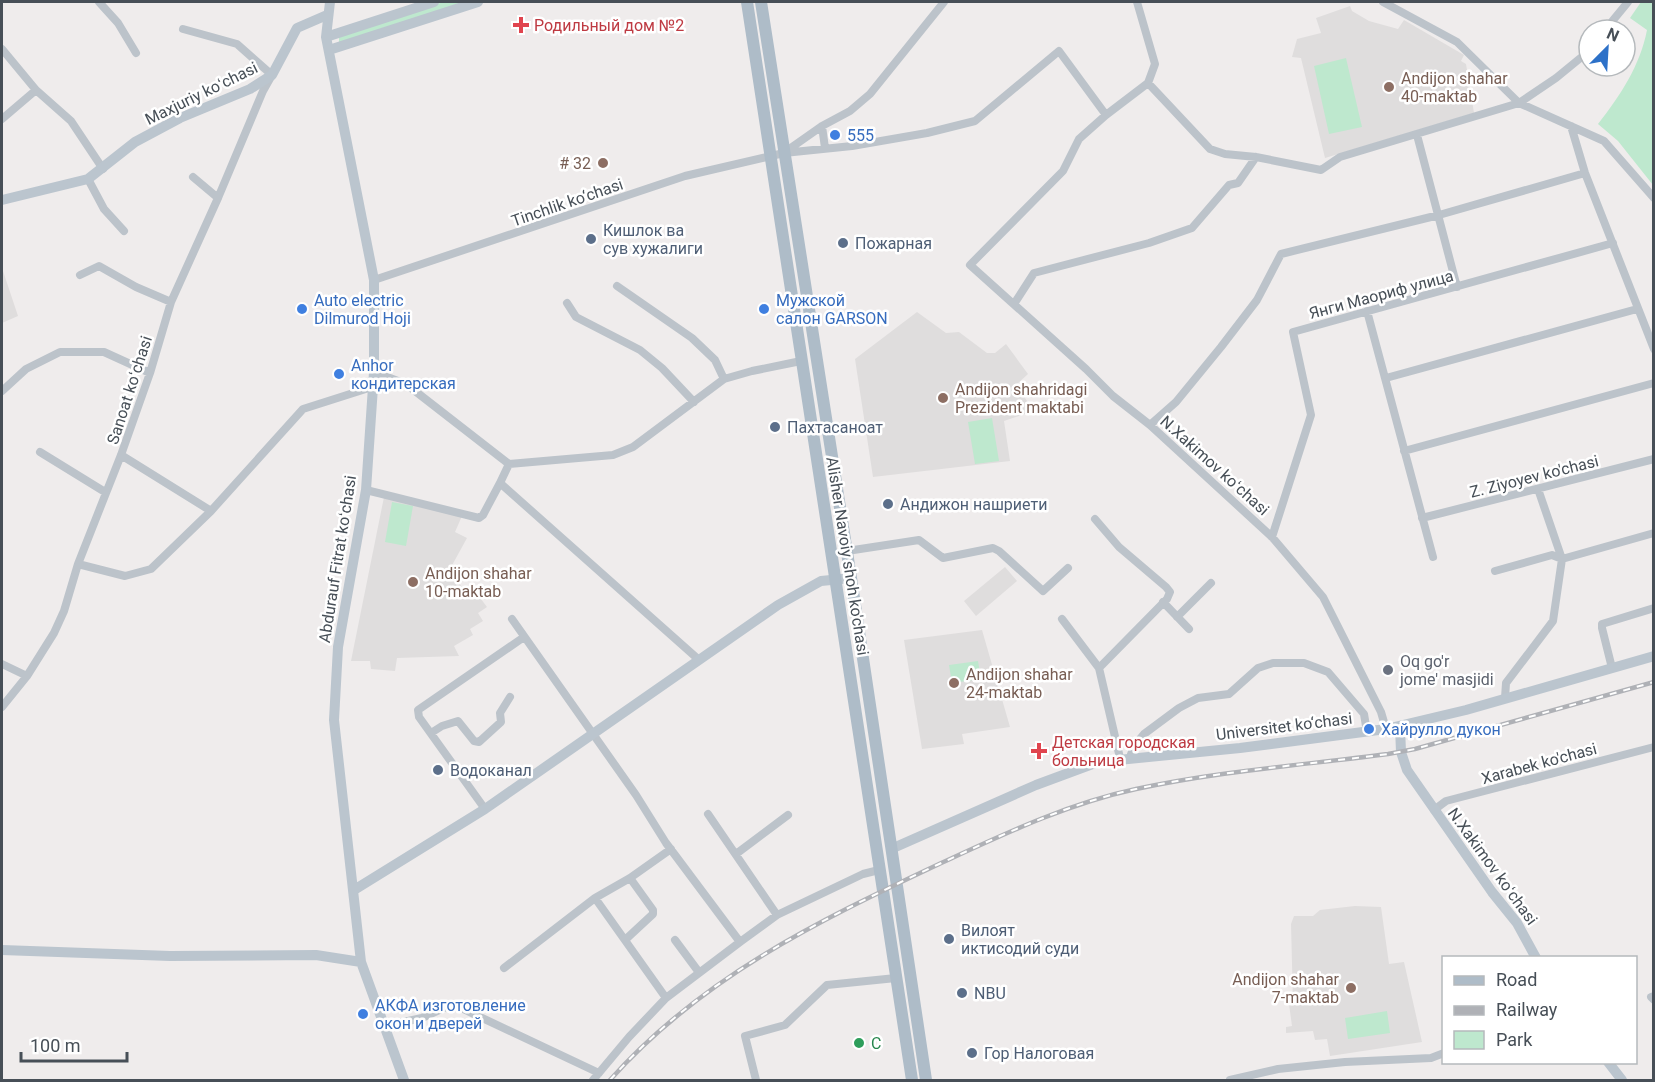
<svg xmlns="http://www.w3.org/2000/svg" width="1655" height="1082" font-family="Roboto,sans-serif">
<rect width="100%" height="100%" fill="#efecec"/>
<path fill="#dfdddd" d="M1350 6 1352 11 1369 21 1398 29 1404 20 1464 55 1461 61 1466 64 1474 113 1325 158 1301 58 1292 57 1297 39 1321 33 1316 18Z
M2 268 18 316 2 323Z
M917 312 946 333 959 332 987 353H995L1006 344 1028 374 1016 385 1034 411 1004 421 1010 461 873 477 855 359Z
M384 497 462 516 455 532 467 538 450 569 470 600 478 595 487 607 478 613 483 621 470 629 473 635 454 646 459 656 397 658 395 671 371 669 370 661H351Z
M1005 567 1017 581 976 616 964 601Z
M982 630 1010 727 962 734 964 744 922 749 904 640Z
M1355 906 1381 907 1389 964 1404 962 1422 1042 1330 1056 1327 1039 1315 1040 1313 1031 1286 1033V1027L1292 1026 1289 1004 1293 1003 1291 924 1294 916H1313L1320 910Z"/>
<path fill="#bee8ce" d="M443 2H465L339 43V36Z
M1641 2H1653V185L1618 141 1598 124C1620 96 1640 66 1647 30L1630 18Z
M1346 58 1362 127 1329 134 1314 66Z
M992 418 999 461 975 464 968 422Z
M392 502 413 506 406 546 385 542Z
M978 661 981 679 952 683 949 665Z
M1387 1011 1390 1033 1348 1039 1345 1018Z"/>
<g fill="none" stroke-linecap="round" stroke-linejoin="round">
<path stroke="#bcc3ca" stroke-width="8" d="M99 2 118 23 136 53
M1383 2 1457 42 1519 103 1604 141 1654 198
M1605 30 1628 2
M2 49 36 90 71 121 103 169
M1148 83 1210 149 1225 154 1256 157 1321 170 1340 157 1519 103 1556 78 1589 51
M1106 115 1079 139 1063 171 970 265 1086 369 1113 396 1150 425 1272 537 1323 597 1381 712 1386 729
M2 119 36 90
M822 126 825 148
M1571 126 1585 173 1654 349
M1417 135 1457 287
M785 152 822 126 850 111 870 94 944 2
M193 177 218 198
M88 179 104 209 124 231
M80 275 99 266 136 287 171 302
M374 280 685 176 784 153 852 146 927 133 975 121 1059 51 1106 115 1148 83 1155 64 1137 2
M617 286 692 338 715 360 724 379
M567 303 576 317 640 350 662 368 694 402
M1014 304 1034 273 1149 243 1192 228 1229 185 1238 183 1256 157
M1367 311 1433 557
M374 372 406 384 509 464 613 455 633 447 724 379 752 371 801 361
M1386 378 1637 309
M2 391 26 369 60 352H104L150 373
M1150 425 1176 402 1221 347 1257 300 1281 254 1439 215 1585 173
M1404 451 1654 383
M40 452 105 492
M121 455 211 511
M509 464 500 483 698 659
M366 490 479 518 483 515 500 483
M1422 518 1654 459
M1095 519 1119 547 1166 587 1170 592 1167 599 1099 668
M1272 537 1311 415 1293 332 1613 243
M847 551 919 540 943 558 993 548 999 551 1043 591 1068 568
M78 564 125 576 151 569 211 511 303 409 372 387
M1495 571 1552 555 1562 559 1654 533
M1163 602 1189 629
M1177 617 1211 583
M512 619 636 795 666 843 740 942 666 998 629 1037 593 1080
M1062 619 1099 668 1120 758
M2 664 27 676
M1612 668 1602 628V624L1654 608
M1505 698 1506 683 1553 621 1562 559 1538 489
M2 707 27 676 54 633 64 611 78 564 121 455 150 373 171 302 218 198 263 91 272 75 237 44 183 29
M431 733 442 726 458 721 474 741 479 742 501 722 500 713 510 697
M1130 757 1134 746 1144 734 1179 708 1198 698 1229 694 1258 668 1273 663H1304L1328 672 1364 714 1367 732
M485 809 419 717 418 710 524 637
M1434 810 1446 801 1654 747
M708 814 777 915
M736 854 788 815
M595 898 666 998
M625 940 653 914V910L630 878
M675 940 698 971
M740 942 777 915 863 874 879 870
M504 968 595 898 630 878 671 849
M1654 996 1651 997 1654 1000
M384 1026 422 1018 448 1006 461 1008 599 1073
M756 1080 745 1036 785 1025 827 985 896 978
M1230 1080 1278 1069 1345 1062 1431 1058 1444 1053"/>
<path stroke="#bbc5ce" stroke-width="10" d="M330 2 326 37 374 280V372L366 490 338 647 334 720 361 962 404 1080
M326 37 434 2
M329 50 478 2
M2 200 88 179 135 142 180 118 250 89 272 75 297 28 327 15
M1400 727 1401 752 1407 770 1492 892 1517 923 1536 958
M891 849 1036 785 1098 762 1240 748 1386 729 1466 710 1654 656
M354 890 485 809 778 605 821 581 851 578
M2 950 170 956 316 955 361 962
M1608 1062 1622 1080"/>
<path stroke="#aebcc8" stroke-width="12" d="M747 2 912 1080
M761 2 851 578 926 1080"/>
<g stroke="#afb1b6" stroke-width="4.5">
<path id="rail" d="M610 1080C701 978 816 922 937 865 1002 835 1066 804 1136 789 1219 771 1304 765 1388 754L1415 749 1654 682"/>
</g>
<use href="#rail" stroke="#fff" stroke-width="2" stroke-dasharray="7" stroke-linecap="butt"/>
</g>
<g fill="#e0444e" stroke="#fff" stroke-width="2">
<path d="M518 16h6v6h6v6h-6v6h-6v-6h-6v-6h6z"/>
<path d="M1036 742h6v6h6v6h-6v6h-6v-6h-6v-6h6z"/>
</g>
<g fill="#8d6e63" stroke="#fff" stroke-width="2">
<circle cx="1389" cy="87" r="6"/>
<circle cx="603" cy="163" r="6"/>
<circle cx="943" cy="398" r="6"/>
<circle cx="413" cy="582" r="6"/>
<circle cx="954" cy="683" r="6"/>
<circle cx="1351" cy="988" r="6"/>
</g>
<g fill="#3f7fe0" stroke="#fff" stroke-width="2">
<circle cx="835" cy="135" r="6"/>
<circle cx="302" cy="309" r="6"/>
<circle cx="764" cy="309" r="6"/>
<circle cx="339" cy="374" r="6"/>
<circle cx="1369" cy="729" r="6"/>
<circle cx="363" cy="1014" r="6"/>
</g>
<g fill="#5c6f8a" stroke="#fff" stroke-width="2">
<circle cx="591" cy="239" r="6"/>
<circle cx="843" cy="243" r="6"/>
<circle cx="775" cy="427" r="6"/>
<circle cx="888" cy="504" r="6"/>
<circle cx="438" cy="770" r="6"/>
<circle cx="949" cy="939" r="6"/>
<circle cx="962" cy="993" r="6"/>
<circle cx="972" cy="1053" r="6"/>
</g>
<circle fill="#6b7280" stroke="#fff" stroke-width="2" cx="1388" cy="670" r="6"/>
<circle fill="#2e9e5b" stroke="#fff" stroke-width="2" cx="859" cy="1043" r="6"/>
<g text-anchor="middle" stroke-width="5" stroke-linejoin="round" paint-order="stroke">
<g font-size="16" fill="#be3a42" stroke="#fff" text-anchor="start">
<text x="534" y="31">Родильный дом №2</text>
<text x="1052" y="748">Детская городская<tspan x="1052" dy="18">больница</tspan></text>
</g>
<g font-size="16" fill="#785e54" stroke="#fff" text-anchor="start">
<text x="1401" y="84">Andijon shahar<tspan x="1401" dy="18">40-maktab</tspan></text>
<text x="591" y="169" text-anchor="end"># 32</text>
<text x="955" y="395">Andijon shahridagi<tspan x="955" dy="18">Prezident maktabi</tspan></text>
<text x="425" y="579">Andijon shahar<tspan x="425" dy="18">10-maktab</tspan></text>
<text x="966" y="680">Andijon shahar<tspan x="966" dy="18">24-maktab</tspan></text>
<text x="1339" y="985" text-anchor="end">Andijon shahar<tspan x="1339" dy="18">7-maktab</tspan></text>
</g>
<g font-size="16" fill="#474f57" stroke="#fff">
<text transform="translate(201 93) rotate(-26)" y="6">Maxjuriy koʻchasi</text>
<text transform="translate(567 202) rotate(-19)" y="6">Tinchlik kо‘chasi</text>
<text transform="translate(1381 294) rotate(-15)" y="6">Янги Маориф улица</text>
<text transform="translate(129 390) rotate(-72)" y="6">Sanoat koʻchasi</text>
<text transform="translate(1215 465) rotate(42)" y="6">N.Xakimov koʻchasi</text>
<text transform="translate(1534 476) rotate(-14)" y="6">Z. Ziyoyev ko'chasi</text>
<text transform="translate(848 556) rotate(81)" y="6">Alisher Navoiy shoh ko'chasi</text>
<text transform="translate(337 559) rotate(-81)" y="6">Abdurauf Fitrat koʻchasi</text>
<text transform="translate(1284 726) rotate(-7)" y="6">Universitet kо‘chasi</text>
<text transform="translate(1539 763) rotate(-15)" y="6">Xarabek ko'chasi</text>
<text transform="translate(1493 866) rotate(54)" y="6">N.Xakimov koʻchasi</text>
</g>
<g font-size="16" fill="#366cbe" stroke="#fff" text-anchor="start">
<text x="847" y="141">555</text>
<text x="314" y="306">Auto electric<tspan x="314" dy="18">Dilmurod Hoji</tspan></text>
<text x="776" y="306">Мужской<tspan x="776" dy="18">салон GARSON</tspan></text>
<text x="351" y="371">Anhor<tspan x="351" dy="18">кондитерская</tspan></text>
<text x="1381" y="735">Хайрулло дукон</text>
<text x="375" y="1011">АКФА изготовление<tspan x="375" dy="18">окон и дверей</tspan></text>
</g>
<g font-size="16" fill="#4e5e75" stroke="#fff" text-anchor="start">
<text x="603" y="236">Кишлок ва<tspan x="603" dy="18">сув хужалиги</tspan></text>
<text x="855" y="249">Пожарная</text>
<text x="787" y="433">Пахтасаноат</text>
<text x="900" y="510">Андижон нашриети</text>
<text x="450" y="776">Водоканал</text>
<text x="961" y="936">Вилоят<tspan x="961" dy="18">иктисодий суди</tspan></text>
<text x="974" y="999">NBU</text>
<text x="984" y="1059">Гор Налоговая</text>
</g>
<g font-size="16" fill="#5b616d" stroke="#fff" text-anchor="start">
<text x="1400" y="667">Oq go'r<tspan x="1400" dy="18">jome' masjidi</tspan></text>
</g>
<g font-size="16" fill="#27864d" stroke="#fff" text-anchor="start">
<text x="871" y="1049">С</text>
</g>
</g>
<rect width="1655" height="1082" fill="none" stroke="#474f57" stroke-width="6"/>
<rect x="1442" y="956" width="195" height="108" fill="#ffffff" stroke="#b5b9bc" stroke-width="1.5"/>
<rect x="1454" y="976" width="30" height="9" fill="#aebcc8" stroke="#b5b9bc" stroke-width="1.5"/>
<text x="1496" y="986" font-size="18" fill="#474f57">Road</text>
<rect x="1454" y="1006" width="30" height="9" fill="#afb1b6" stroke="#b5b9bc" stroke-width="1.5"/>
<text x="1496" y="1016" font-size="18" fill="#474f57">Railway</text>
<rect x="1454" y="1031" width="30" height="18" fill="#bee8ce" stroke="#b5b9bc" stroke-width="1.5"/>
<text x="1496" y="1046" font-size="18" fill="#474f57">Park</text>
<g transform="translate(1607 48) rotate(24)"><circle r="28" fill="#ffffff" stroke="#b5b9bc" stroke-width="1.5"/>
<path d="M0-4.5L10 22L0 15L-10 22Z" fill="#2d71c8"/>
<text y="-9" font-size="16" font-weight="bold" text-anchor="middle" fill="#474f57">N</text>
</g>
<path d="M21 1052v9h106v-9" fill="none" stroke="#474f57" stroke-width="3"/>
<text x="30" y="1052" font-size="18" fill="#474f57" stroke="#ffffff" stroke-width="4.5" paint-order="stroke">100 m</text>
</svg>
